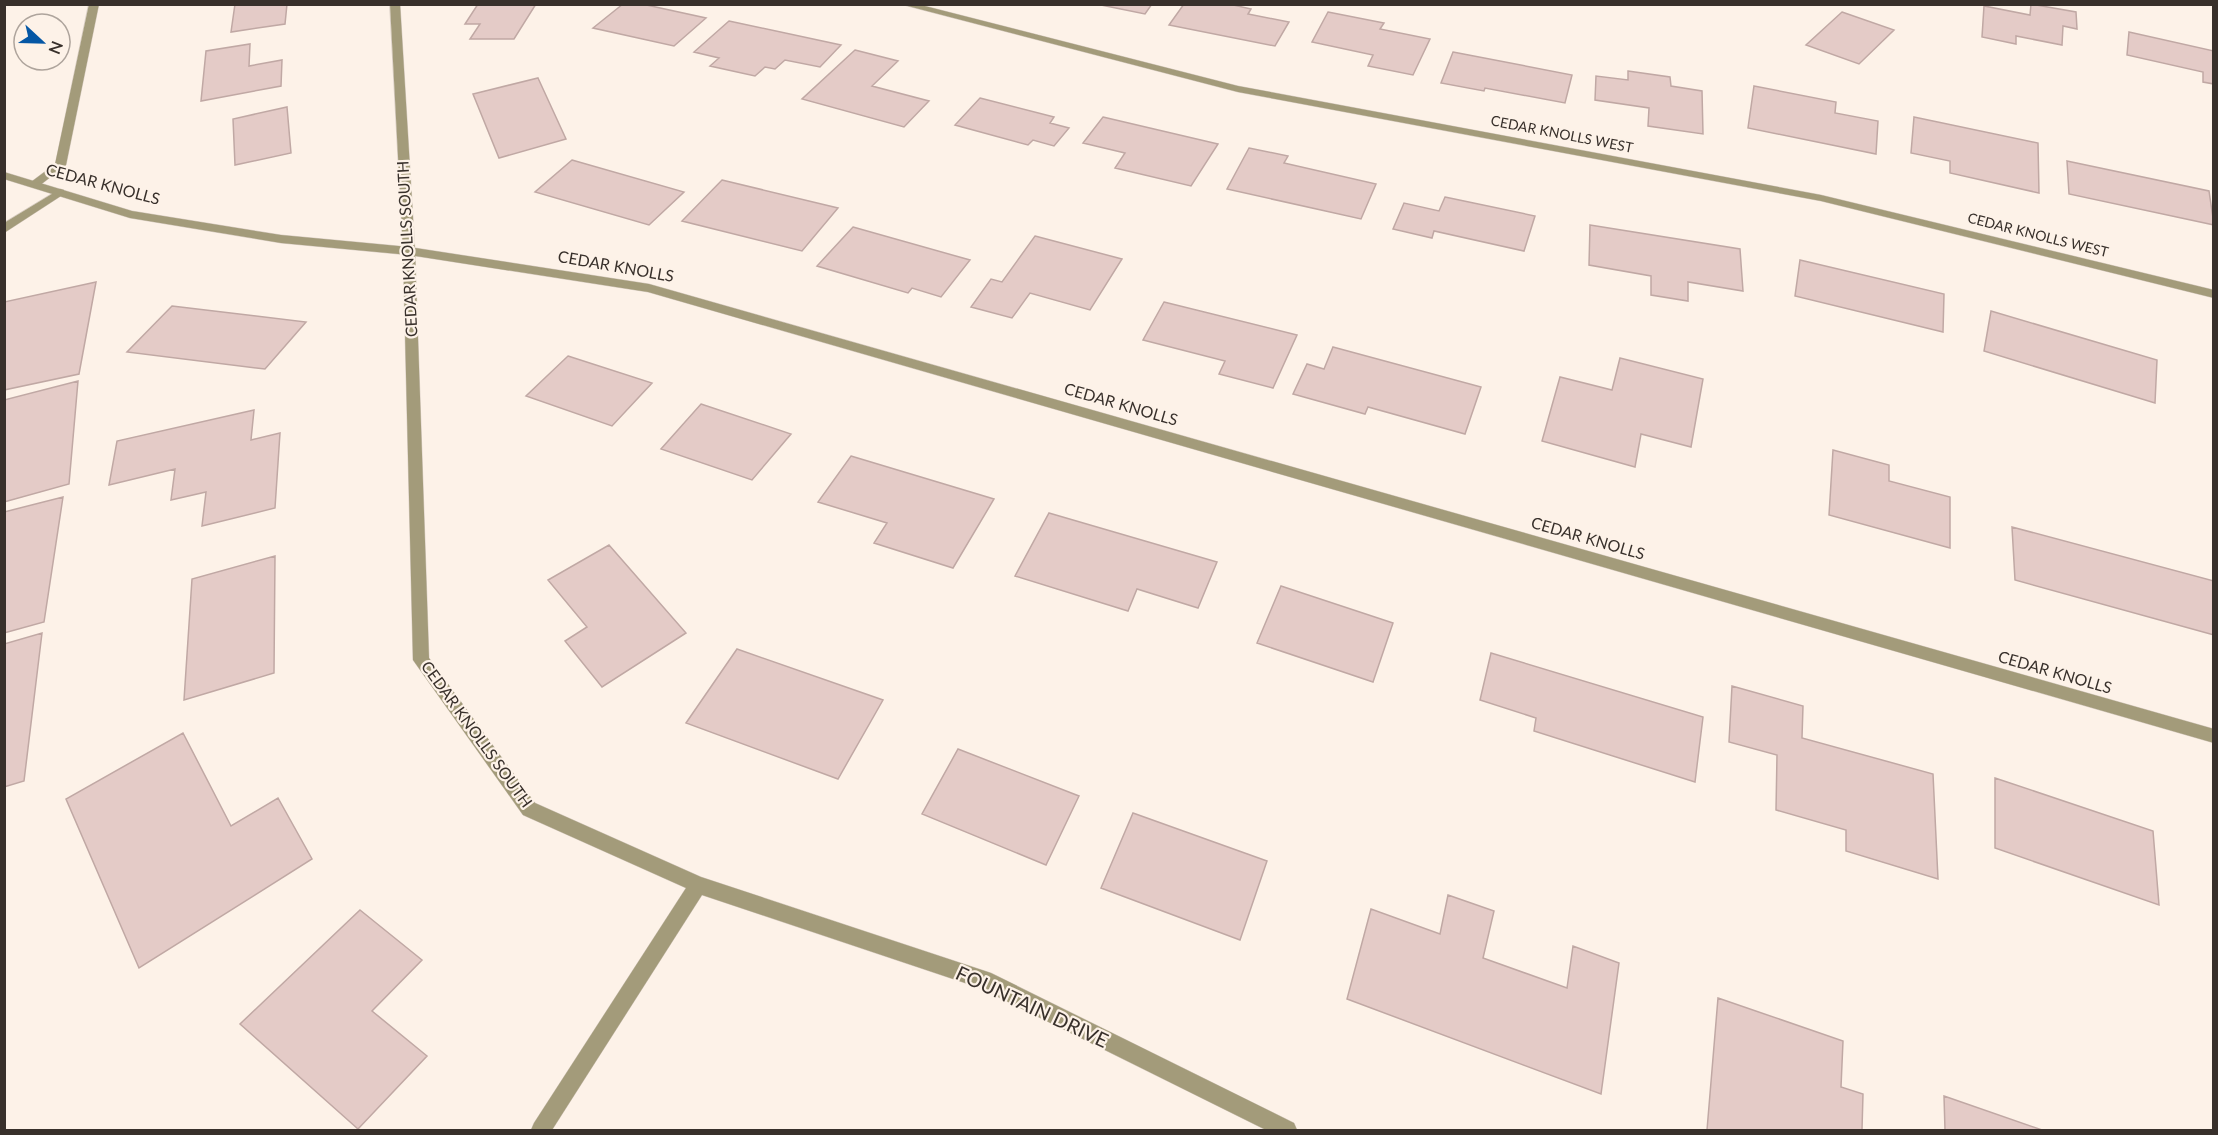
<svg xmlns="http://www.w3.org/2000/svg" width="2218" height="1135" font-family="Lato,sans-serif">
<rect width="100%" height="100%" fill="#fdf2e8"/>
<path fill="#e4cbc7" stroke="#c0a8a4" stroke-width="1.5" d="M235 4H287L285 24 231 32Z
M478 4H536L514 39H470L480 24H465Z
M623 4H642L706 18 674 46 593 28Z
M1096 4H1152L1145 14Z
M1184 4H1229L1251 9 1248 14 1289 22 1275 46 1169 25Z
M2031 4 2076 12 2077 29 2063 26 2062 45 2016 36V44L1982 37 1984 6 2030 15Z
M1328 12 1384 23 1380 29 1430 39 1413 75 1368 66 1373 55 1312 42Z
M1842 12 1894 30 1859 64 1806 45Z
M729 21 841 45 820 67 785 60 775 69 765 67 755 76 710 66 719 58 694 52Z
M2129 32 2214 51V84L2203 82V72L2127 55Z
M250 44 249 66 282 60 281 86 201 101 206 51Z
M855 50 898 61 872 86 929 101 904 127 802 99Z
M1453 52 1572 75 1565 103 1485 88 1484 91 1441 83Z
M1628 71 1670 77 1671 86 1702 91 1703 134 1648 126 1649 108 1595 100 1596 76 1628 80Z
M538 78 566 139 499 158 473 94Z
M1754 86 1836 102 1835 113 1878 121 1876 154 1748 128Z
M980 98 1054 117 1050 123 1069 128 1054 146 1033 140 1028 145 955 125Z
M287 107 291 153 235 165 233 119Z
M1103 117 1218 144 1191 186 1115 168 1125 153 1083 143Z
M1914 117 2038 143 2039 193 1950 173V161L1911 153Z
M1249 148 1288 156 1284 163 1376 184 1361 219 1227 189Z
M572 160 684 192 649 225 535 192Z
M2067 161 2209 191 2214 225 2069 194Z
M722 180 838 208 802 251 682 221Z
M1445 197 1535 216 1524 251 1434 231 1432 238 1393 229 1404 203 1439 211Z
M1590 225 1740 249 1743 291 1688 282V301L1651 295V276L1589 265Z
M853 227 970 260 941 297 912 288 908 293 817 266Z
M1035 236 1122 259 1090 310 1030 293 1012 318 971 307 991 279 1002 282Z
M1800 260 1944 294 1943 332 1795 296Z
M96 282 79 374 4 390V302Z
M1164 302 1297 335 1273 388 1219 374 1225 361 1143 340Z
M172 306 306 322 265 369 127 352Z
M1991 311 2157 360 2155 403 1984 351Z
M1333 347 1481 387 1465 434 1368 407 1365 414 1293 394 1307 364 1324 369Z
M568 356 652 383 612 426 526 396Z
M1620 358 1703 379 1691 447 1641 434 1635 467 1542 441 1560 377 1612 390Z
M78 381 69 484 4 502V400Z
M701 404 791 434 752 480 661 449Z
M254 410 251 440 280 433 275 508 202 526 206 492 171 500 175 469 109 485 117 441Z
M1833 450 1889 465V481L1950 497V548L1829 515Z
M851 456 994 499 953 568 874 543 887 523 818 502Z
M63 497 44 622 4 633V512Z
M1049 513 1217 562 1198 608 1137 589 1128 611 1015 576Z
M2012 527 2214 581V635L2015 580Z
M609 545 686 633 602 687 565 641 587 627 548 580Z
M275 556 274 673 184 700 192 579Z
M1281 586 1393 623 1373 682 1257 643Z
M42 633 24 781 4 787V644Z
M737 649 883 700 838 779 686 723Z
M1491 653 1703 717 1695 782 1534 731 1536 718 1480 700Z
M1732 686 1803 706 1802 738 1933 774 1938 879 1846 851V830L1776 810 1777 755 1729 742Z
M183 733 231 826 278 798 312 859 139 968 66 799Z
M958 749 1079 796 1046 865 922 814Z
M1995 778 2153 831 2159 905 1995 848Z
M1133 813 1267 861 1240 940 1101 888Z
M1448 895 1494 911 1483 958 1567 988 1573 946 1619 963 1601 1094 1347 999 1371 909 1440 934Z
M360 910 422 960 372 1011 427 1056 358 1129 240 1024Z
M1718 998 1843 1041 1841 1087 1863 1094 1862 1130H1707Z
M1944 1096 2042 1130H1945Z"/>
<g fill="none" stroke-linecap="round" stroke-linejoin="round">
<g stroke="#dacfc6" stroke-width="1">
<path id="service" d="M89 4H99L66 165 39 186H31V182L55 164Z"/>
</g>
<g stroke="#dacfc6" stroke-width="1">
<path id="minor" d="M390 4H400L415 251 429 658 535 803 701 877 991 973 1294 1123 1297 1130H1266L980 988 702 895 552 1130H531L534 1123 686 888 523 815 413 660 403 251Z
M900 4H917L1238 86 1821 195 2214 290V298L1821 201 1238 92Z
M60 189 64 190V194L4 233V223Z"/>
</g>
<g stroke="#dacfc6" stroke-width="1">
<path id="tertiary" d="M4 172 132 211 281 235 409 247 649 284 2214 729V743L648 292 409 255 281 243 130 218 4 179Z"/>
</g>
<use href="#service" fill="#a39b7a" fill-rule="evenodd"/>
<use href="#minor" fill="#a39b7a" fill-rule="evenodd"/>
<use href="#tertiary" fill="#a39b7a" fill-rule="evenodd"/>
</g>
<g text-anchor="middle" stroke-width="4.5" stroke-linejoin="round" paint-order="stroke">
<g font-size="14" fill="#38302b" stroke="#fdf2e8">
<text transform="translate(1562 134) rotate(11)" y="5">CEDAR KNOLLS WEST</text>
<text transform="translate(2038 235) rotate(14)" y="5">CEDAR KNOLLS WEST</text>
</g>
<g font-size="16" fill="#38302b" stroke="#fdf2e8">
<text transform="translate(103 184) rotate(15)" y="6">CEDAR KNOLLS</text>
<text transform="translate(407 249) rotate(-93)" y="6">CEDAR KNOLLS SOUTH</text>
<text transform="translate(616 266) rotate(10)" y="6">CEDAR KNOLLS</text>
<text transform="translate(1121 404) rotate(16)" y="6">CEDAR KNOLLS</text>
<text transform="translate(1588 538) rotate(16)" y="6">CEDAR KNOLLS</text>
<text transform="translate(2055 672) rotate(16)" y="6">CEDAR KNOLLS</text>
<text transform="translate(477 734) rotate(54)" y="6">CEDAR KNOLLS SOUTH</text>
</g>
<g font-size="20" fill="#38302b" stroke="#fdf2e8">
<text transform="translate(1032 1007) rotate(25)" y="7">FOUNTAIN DRIVE</text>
</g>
</g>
<rect width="2218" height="1135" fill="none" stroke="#38302b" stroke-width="12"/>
<g transform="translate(42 42) rotate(112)"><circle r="28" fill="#fdf2e8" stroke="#aea49c" stroke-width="1.5"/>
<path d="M0-4.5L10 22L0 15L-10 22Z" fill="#0557a5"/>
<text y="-9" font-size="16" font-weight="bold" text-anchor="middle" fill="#38302b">N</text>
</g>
</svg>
